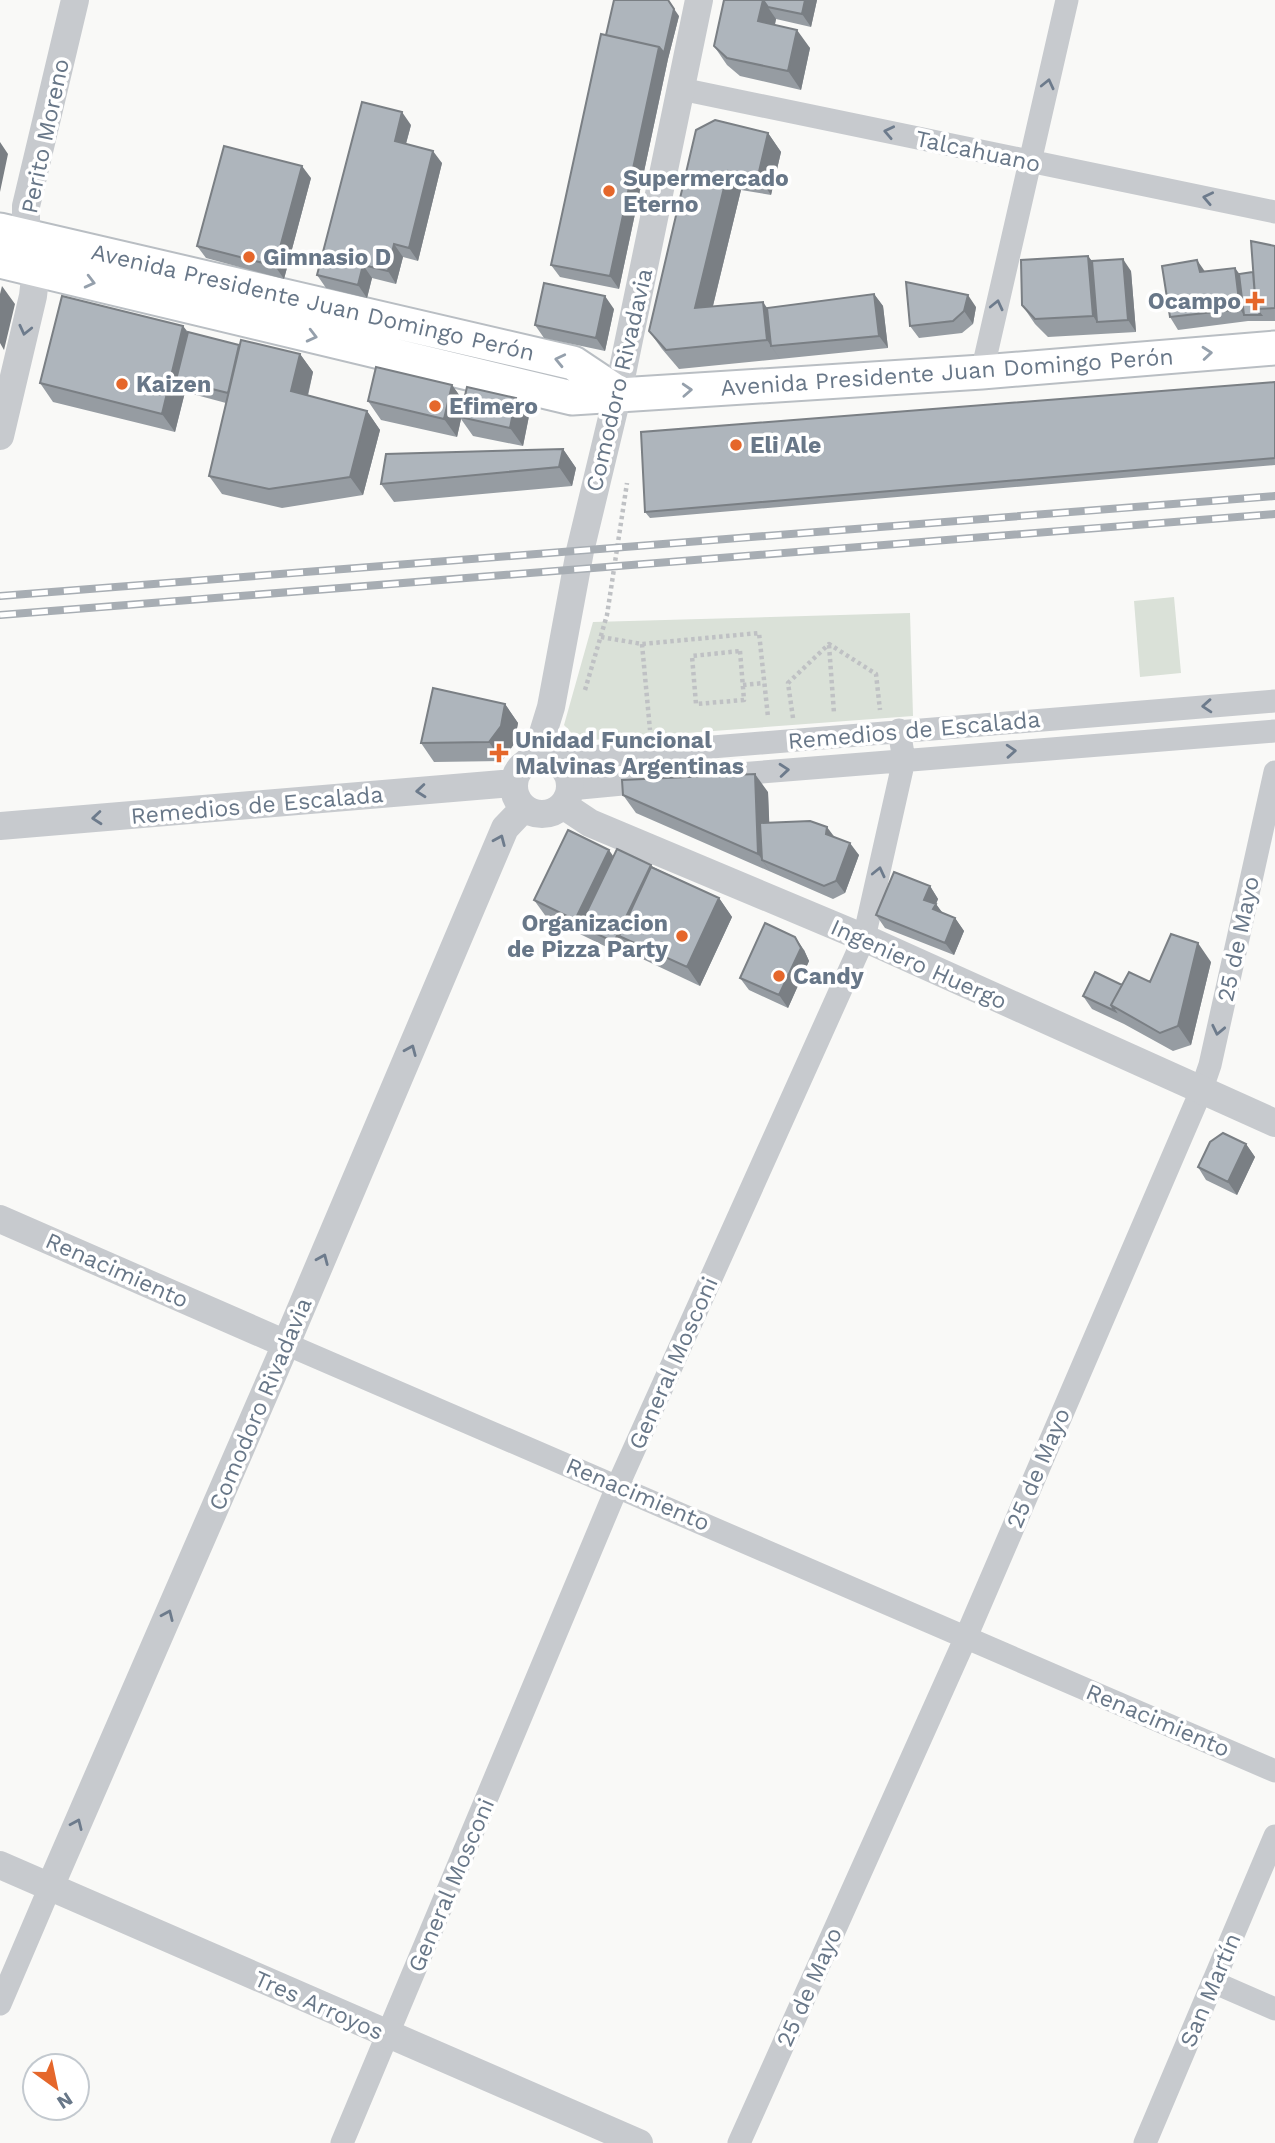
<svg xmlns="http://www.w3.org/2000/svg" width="1275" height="2143" font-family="'Work Sans',sans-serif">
<rect width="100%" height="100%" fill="#f9f9f7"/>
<path fill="#dae1d8" d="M1174 597 1181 673 1140 677 1134 601Z
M910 613 913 716 579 741 564 725 593 622Z"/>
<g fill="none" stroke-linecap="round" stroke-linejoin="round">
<g stroke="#b9bec3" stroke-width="37">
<path id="secondary" d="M0 230 573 363 618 393
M0 261 572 398 982 372 1275 348"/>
</g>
<path stroke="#bfc1c4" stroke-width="4.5" stroke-dasharray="3.5 3.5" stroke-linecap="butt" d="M601 637 642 644 759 633 768 717
M642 644 650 730
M829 645 834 713
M740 651 744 700 696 704 692 656Z
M743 685 764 683
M585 690 607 615 627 483
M793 718 788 683 829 644 876 674 880 710"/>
<path stroke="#c7cace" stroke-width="23" d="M681 89 1275 212
M982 372 1067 0
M553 760 1275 701
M688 778 1275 731
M570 789 654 781
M286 1344 1275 1771
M1213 1982 1275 2009
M0 2004 50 1887
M342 2143 618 1485 864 938 904 760 899 730
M739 2143 966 1637 1201 1091 1210 1065 1275 772
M1145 2143 1275 1836"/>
<path stroke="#c7cace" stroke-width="28" d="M0 436 33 296 36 269 26 235V206L75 0
M514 786a28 28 0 1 1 56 0a28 28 0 1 1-56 0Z
M535 759 551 707 580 551 618 393 699 0
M563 805 590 823 864 938 1275 1123
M0 826 513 783
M0 1219 286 1344
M0 1865 639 2143
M50 1887 286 1344 505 828 524 808"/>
<use href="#secondary" stroke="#fff" stroke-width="33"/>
<g stroke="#a7adb3" stroke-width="8">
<path id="rail" d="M0 596 1275 496
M0 615 1275 514"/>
</g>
<use href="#rail" stroke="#fff" stroke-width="5" stroke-dasharray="16" stroke-linecap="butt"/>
</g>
<path fill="#969ca2" d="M724 0H817L811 27 776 19 775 25 810 48 801 90 740 76 727 65 714 46Z
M679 16 668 59 619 289 560 277 551 265 606 35Z
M411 125 406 144 442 163 418 261 403 257 396 284 372 278 367 298 326 288 317 275Z
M696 130 768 133 781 152 771 195 741 190 713 306 767 308 874 294 883 306 888 348 679 369 662 349 649 331Z
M311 178 284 279 206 258 197 246Z
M1275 246V321H1248L1178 330 1170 317 1205 271 1239 274 1253 272Z
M1088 256 1092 261 1131 271 1136 332 1048 337 1035 324 1022 305Z
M976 307 973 324 962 333 919 338 910 326Z
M614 309 605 351 544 338 535 325Z
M183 326 188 332 239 345 300 354 313 372 308 396 367 411 380 430 363 495 282 508 222 494 209 476 226 403 185 392 175 432 53 402 40 383Z
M1275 382V465L650 518 645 512Z
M452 385 463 401 516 398 529 416 523 446 473 436 461 419 457 437 381 420 368 401Z
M563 449 576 468 572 486 394 502 381 484Z
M505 704 518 723 514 744 502 761 434 762 421 743Z
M768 792 769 822 834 837 859 855 845 893 833 899 636 813 623 795Z
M613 856 651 865 653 867 719 898 732 917 700 986 632 954 627 947 623 955 547 918 534 900Z
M930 886 938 899 936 904 942 913 955 918 964 931 954 955 885 928 876 915Z
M804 950 809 961 788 1008 749 990 740 978Z
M1211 962 1191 1045 1173 1051 1124 1024 1092 1009 1083 996 1122 985 1150 982Z
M1246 1144 1255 1157 1237 1195 1206 1180 1198 1167Z"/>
<path fill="#7a7f84" d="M668 0 679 16 668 59 619 289 610 276Z
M763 0 776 19 771 40 758 21Z
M805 0H817L811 27 802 14Z
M797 30 810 48 801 90 788 71Z
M402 112 411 125 403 154 395 141Z
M768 133 781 152 771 195 758 176Z
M0 142 8 154 0 192Z
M433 151 442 163 418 261 409 248Z
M302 166 311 178 284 279 275 266Z
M728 171 741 190 708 326 695 308Z
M394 244 403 257 396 284 388 271Z
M1088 256 1101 274 1097 322 1093 316Z
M1123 259 1131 271 1136 332 1128 320Z
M1197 260 1206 273 1200 272Z
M363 265 372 278 367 298 358 285Z
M1235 268 1244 280V315L1240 309Z
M2 286 15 304 4 350 0 343V294Z
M874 294 883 306 888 348 879 336Z
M968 295 976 307 973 324 964 311Z
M605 296 614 309 605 351 596 338Z
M763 302 776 321 771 346 780 359 767 340Z
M183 326 196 345 176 380 185 392 175 432 162 414Z
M300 354 313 372 304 410 291 391Z
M452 385 465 403 460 417 461 419 457 437 444 419Z
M516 398 529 416 523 446 510 428Z
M367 411 380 430 363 495 350 477Z
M563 449 576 468 572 486 559 467Z
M505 704 518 723 514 744 502 761 489 742Z
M755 774 768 792 771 863 762 860 771 872 758 854Z
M827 827 836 839 826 834Z
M850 843 859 855 845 893 836 881Z
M609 850 622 869 580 926 575 920Z
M651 865 660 877 619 936 627 947 623 955 614 942Z
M930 886 938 899 936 904 945 916 942 922 924 900Z
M719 898 732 917 700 986 687 967Z
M955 918 964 931 954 955 945 943Z
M795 937 804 950 809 961 788 1008 779 995Z
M1198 943 1211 962 1191 1045 1178 1026Z
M1246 1144 1255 1157 1237 1195 1228 1182Z"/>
<path fill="#aeb5bc" stroke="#7a7f84" stroke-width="2" d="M614 0H668L674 9 664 53 659 47 606 35Z
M724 0H763L758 21 797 30 788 71 727 58 714 46Z
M761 0H805L802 14 768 7 763 0Z
M601 34 659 47 610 276 551 265Z
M362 102 402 112 395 141 433 151 409 248 394 244 388 271 363 265 358 285 317 275Z
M715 120 768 133 758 176 728 171 695 308 763 302 767 340 666 350 649 331 696 130Z
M224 146 302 166 275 266 197 246Z
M1251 241 1275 246V308L1256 309Z
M1088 256 1093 316 1035 319 1022 305 1021 260Z
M1123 259 1128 320 1097 322 1092 261Z
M1197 260 1200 272 1235 268 1240 309 1170 317 1162 266Z
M1253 272 1256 309 1261 315H1244L1239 274Z
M906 282 968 295 964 311 953 321 910 326Z
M544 283 605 296 596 338 535 325Z
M874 294 879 336 771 346 767 308Z
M62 296 183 326 162 414 40 383Z
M188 332 239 345 228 393 176 380Z
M241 340 300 354 291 391 367 411 350 477 269 489 209 476Z
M376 367 452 385 444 419 368 401Z
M1275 382V458L645 512 641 432Z
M467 387 516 398 510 428 460 417Z
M563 449 559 467 381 484 386 454Z
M433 688 505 704 501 726 489 742 421 743Z
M755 774 758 854 623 795 622 780Z
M810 821 827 827 826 834 850 843 836 881 824 886 762 860 760 823Z
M568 830 609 850 575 920 534 900Z
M617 849 651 865 614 942 580 926Z
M651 867 719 898 687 967 619 936Z
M894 872 930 886 924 900 936 904 933 909 955 918 945 943 876 915Z
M765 923 795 937 801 948 779 995 740 978Z
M1171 934 1198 943 1178 1026 1160 1033 1111 1005 1129 972 1150 982Z
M1095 972 1122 985 1111 1005 1115 1011 1083 996Z
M1223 1133 1246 1144 1228 1182 1198 1167 1210 1142Z"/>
<defs><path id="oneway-chevron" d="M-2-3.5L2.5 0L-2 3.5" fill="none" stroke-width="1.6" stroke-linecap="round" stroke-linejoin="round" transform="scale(1.75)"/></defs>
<g stroke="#6d7b8c">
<use href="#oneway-chevron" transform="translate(1048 84) rotate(-77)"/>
<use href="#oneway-chevron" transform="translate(889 132) rotate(-168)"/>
<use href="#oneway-chevron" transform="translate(1208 198) rotate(-168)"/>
<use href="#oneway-chevron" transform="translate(997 305) rotate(-77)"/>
<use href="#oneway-chevron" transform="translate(25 330) rotate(103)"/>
<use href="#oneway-chevron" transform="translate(1207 706) rotate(176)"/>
<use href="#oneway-chevron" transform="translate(1011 751) rotate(-4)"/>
<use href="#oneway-chevron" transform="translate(784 770) rotate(-5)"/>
<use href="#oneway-chevron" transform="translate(421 791) rotate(175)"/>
<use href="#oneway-chevron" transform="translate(97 818) rotate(175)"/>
<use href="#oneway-chevron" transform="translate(500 840) rotate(-67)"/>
<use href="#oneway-chevron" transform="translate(879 872) rotate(-77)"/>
<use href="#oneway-chevron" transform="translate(1218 1030) rotate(102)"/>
<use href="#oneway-chevron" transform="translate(411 1050) rotate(-67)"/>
<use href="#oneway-chevron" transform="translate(323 1259) rotate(-67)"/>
<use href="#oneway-chevron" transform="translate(168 1615) rotate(-66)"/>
<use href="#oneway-chevron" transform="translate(77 1824) rotate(-66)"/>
</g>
<g stroke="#95a0ac">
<use href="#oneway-chevron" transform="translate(90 282) rotate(14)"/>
<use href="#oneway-chevron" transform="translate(312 336) rotate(14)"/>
<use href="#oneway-chevron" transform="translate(1207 353) rotate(-5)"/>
<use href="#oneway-chevron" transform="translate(560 360) rotate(-167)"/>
<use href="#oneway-chevron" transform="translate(687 390) rotate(-3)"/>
</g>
<g fill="#e5672b" stroke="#fff" stroke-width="2.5">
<circle cx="609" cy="191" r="7"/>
<circle cx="249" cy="257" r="7"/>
<path d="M1251.5 290.5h7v7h7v7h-7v7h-7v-7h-7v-7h7z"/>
<circle cx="122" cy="384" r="7"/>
<circle cx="435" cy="406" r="7"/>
<circle cx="736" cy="445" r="7"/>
<path d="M495.5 742.5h7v7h7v7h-7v7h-7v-7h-7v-7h7z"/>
<circle cx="682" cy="936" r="7"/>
<circle cx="779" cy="976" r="7"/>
</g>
<g text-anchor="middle" stroke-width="7" stroke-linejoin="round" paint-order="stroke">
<g font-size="23" fill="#687788" stroke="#fff">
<text transform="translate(45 136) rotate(-78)" y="8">Perito Moreno</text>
<text transform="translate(978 151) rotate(12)" y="8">Talcahuano</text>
<text transform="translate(313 302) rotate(13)" y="8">Avenida Presidente Juan Domingo Perón</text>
<text transform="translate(947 372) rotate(-4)" y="8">Avenida Presidente Juan Domingo Perón</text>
<text transform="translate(619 380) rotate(-77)" y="8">Comodoro Rivadavia</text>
<text transform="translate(914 730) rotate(-5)" y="8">Remedios de Escalada</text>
<text transform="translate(257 805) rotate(-5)" y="8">Remedios de Escalada</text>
<text transform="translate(1238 939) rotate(-78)" y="8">25 de Mayo</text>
<text transform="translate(919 964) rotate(24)" y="8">Ingeniero Huergo</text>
<text transform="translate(117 1270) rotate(24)" y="8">Renacimiento</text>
<text transform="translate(673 1363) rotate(-66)" y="8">General Mosconi</text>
<text transform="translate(260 1404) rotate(-67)" y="8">Comodoro Rivadavia</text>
<text transform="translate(1038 1468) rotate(-67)" y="8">25 de Mayo</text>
<text transform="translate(638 1494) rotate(23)" y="8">Renacimiento</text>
<text transform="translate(1158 1720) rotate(23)" y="8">Renacimiento</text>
<text transform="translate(451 1885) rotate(-67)" y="8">General Mosconi</text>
<text transform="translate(809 1987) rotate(-66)" y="8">25 de Mayo</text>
<text transform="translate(1210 1990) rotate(-67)" y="8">San Martín</text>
<text transform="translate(319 2005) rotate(24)" y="8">Tres Arroyos</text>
</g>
<g font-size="23" font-weight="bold" fill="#687788" stroke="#fff" text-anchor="start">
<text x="623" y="186">Supermercado<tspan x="623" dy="26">Eterno</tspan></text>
<text x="263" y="265">Gimnasio D</text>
<text x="1241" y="309" text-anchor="end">Ocampo</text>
<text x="136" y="392">Kaizen</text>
<text x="449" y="414">Efimero</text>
<text x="750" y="453">Eli Ale</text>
<text x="515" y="748">Unidad Funcional<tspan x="515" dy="26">Malvinas Argentinas</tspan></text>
<text x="668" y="931" text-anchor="end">Organizacion<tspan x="668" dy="26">de Pizza Party</tspan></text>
<text x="793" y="984">Candy</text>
</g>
</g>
<g transform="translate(56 2087) rotate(147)"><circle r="33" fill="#ffffff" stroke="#c3c9cf" stroke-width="2"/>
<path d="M0-5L12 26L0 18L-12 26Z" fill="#e5672b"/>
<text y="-10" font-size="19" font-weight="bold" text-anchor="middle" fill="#687788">N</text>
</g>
</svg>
